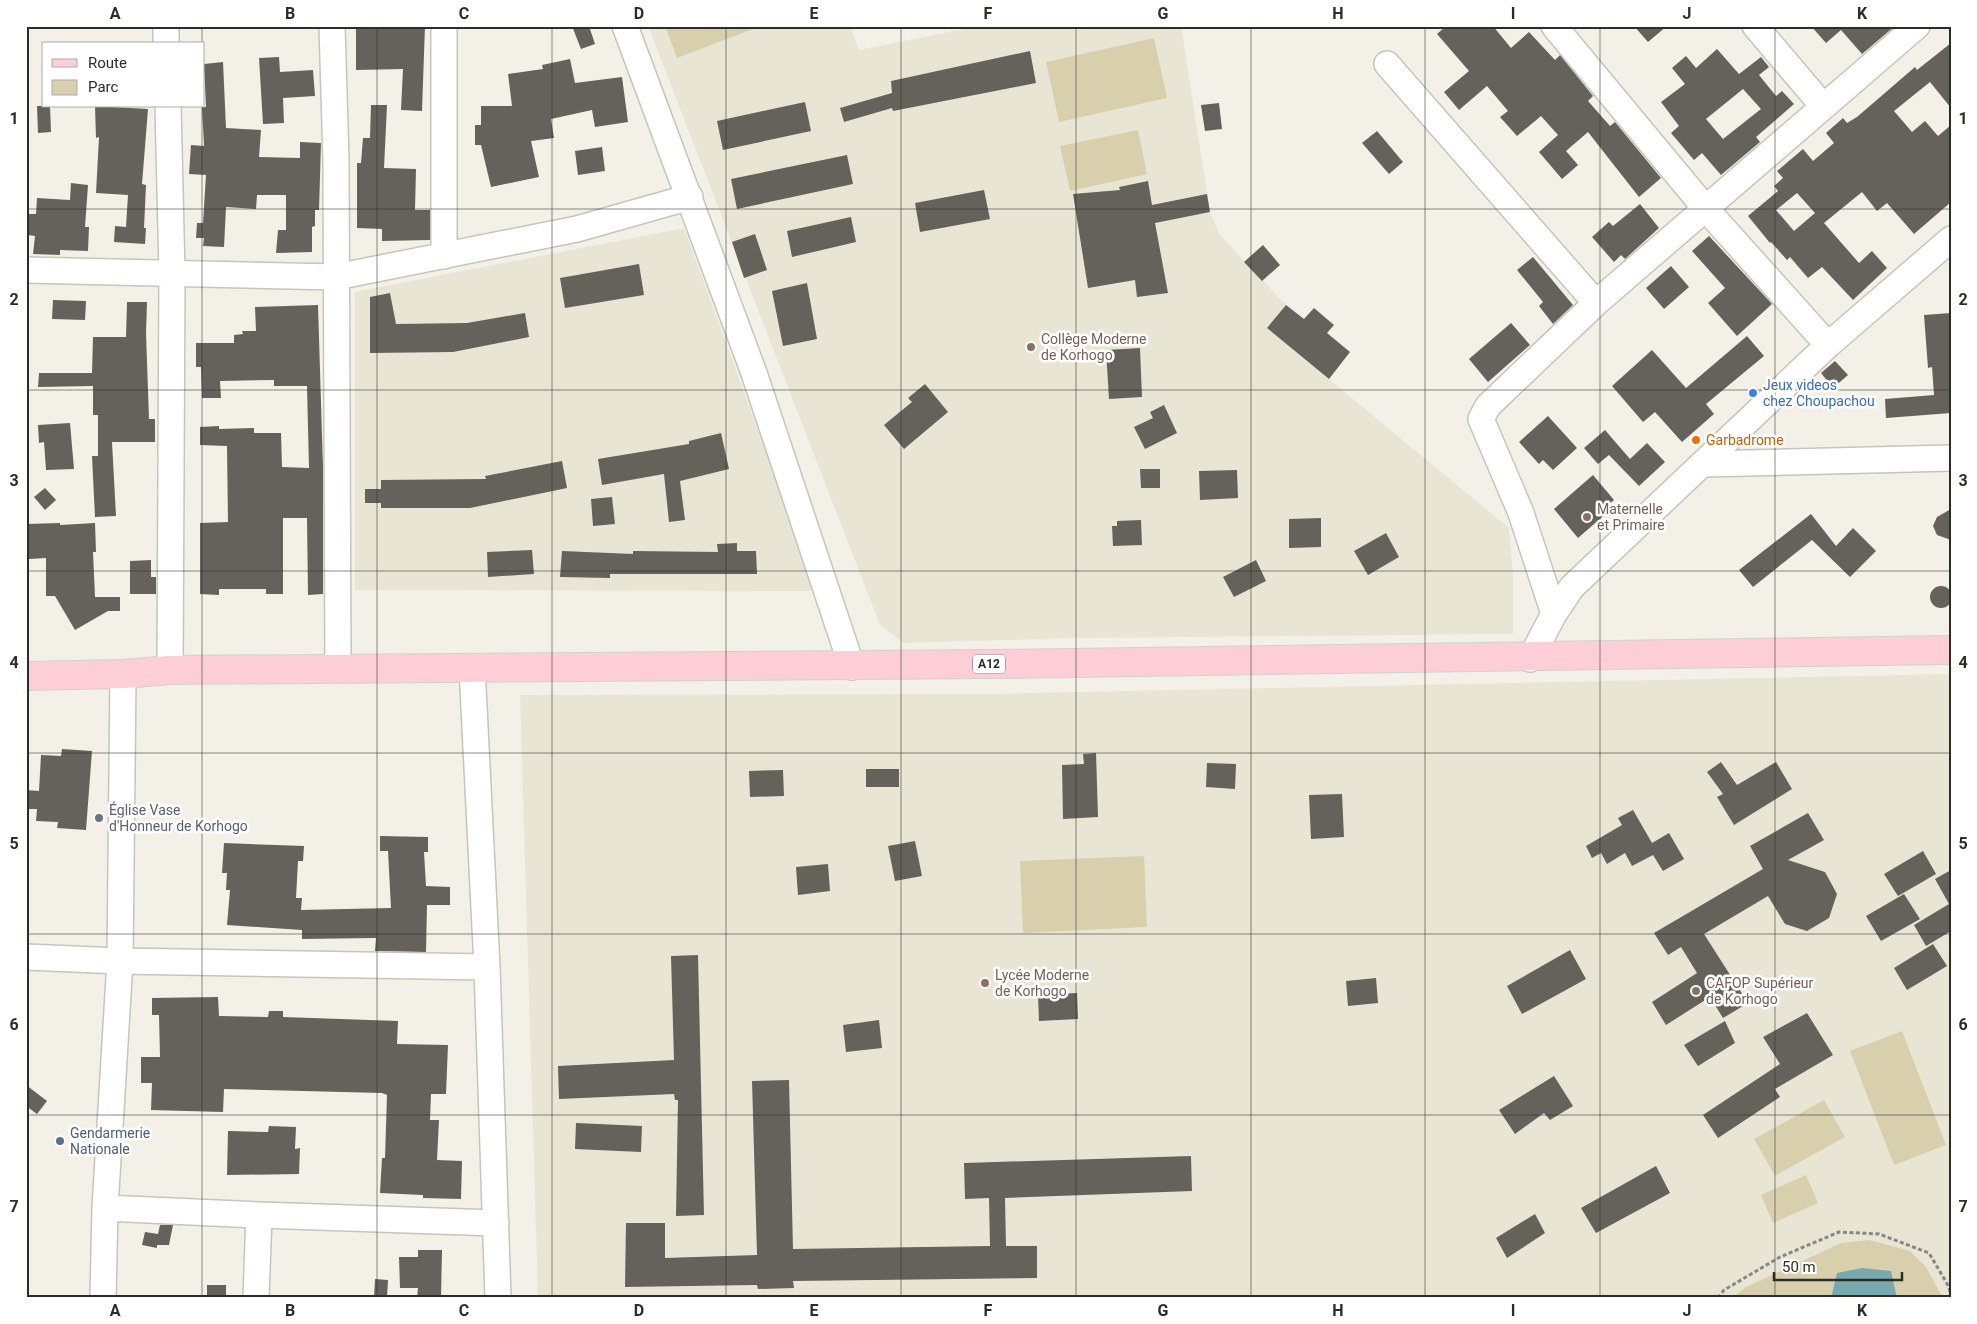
<svg xmlns="http://www.w3.org/2000/svg" width="1977" height="1324" font-family="Roboto,sans-serif">
<rect width="100%" height="100%" fill="#f3f1e7"/>
<path fill="#e9e5d4" d="M648 26H850L859 50 979 26H1181L1210 212 1220 235 1286 305 1267 328 1509 528 1513 575V634L1074 638 904 643 880 625Z
M684 228 817 591 355 590V292Z
M1951 674V1298H538L520 695 982 694Z"/>
<path fill="#d8d0ad" d="M665 26H761L677 58Z
M1154 38 1167 98 1059 122 1046 62Z
M1138 130 1147 174 1070 191 1060 146Z
M1144 856 1147 927 1023 933 1020 861Z
M1902 1031 1946 1145 1894 1165 1850 1051Z
M1824 1100 1845 1137 1775 1176 1754 1139Z
M1806 1175 1818 1203 1773 1223 1761 1195Z
M1870 1240 1910 1251 1926 1267 1943 1298H1732L1746 1287 1841 1243Z"/>
<path fill="#77a9af" d="M1862 1268 1891 1271 1897 1298H1831L1837 1273Z"/>
<path fill="#64625a" fill-rule="evenodd" d="M356 26H425L422 111 401 110 403 69 356 70Z
M572 26H589L595 44 581 49Z
M1446 26H1493L1511 48 1529 32 1555 60 1560 55 1593 96 1588 101 1610 126 1615 122 1661 178 1639 197 1588 132 1566 151 1578 165 1562 179 1539 152 1558 135 1541 116 1517 136 1500 117 1508 111 1487 86 1459 110 1444 92 1469 71 1437 34Z
M1634 26H1667L1648 42Z
M1811 26H1895L1862 54 1841 30 1826 43Z
M1951 43V108L1930 82 1894 111 1912 132 1925 121 1938 136 1951 125V202L1914 234 1887 203 1877 211 1862 192 1824 223 1859 263 1872 251 1887 268 1853 300 1822 267 1808 278 1790 257 1787 260 1771 242 1770 243 1748 216 1778 191 1774 186 1783 178 1777 171 1803 149 1813 161 1834 143 1826 133 1843 118 1847 123 1857 117 1915 67 1917 70ZM1797 193 1815 213 1794 231 1776 210Z
M1717 49 1739 74 1761 57 1769 67 1759 75 1776 96 1782 91 1794 104 1756 137 1760 142 1721 175 1702 153 1694 160 1671 133 1679 126 1661 102 1685 84 1672 68 1686 56 1696 68ZM1743 89 1761 109 1723 139 1706 119Z
M1030 51 1036 83 893 111 892 108 844 122 840 108 892 93 891 81Z
M279 57 280 72 313 70 315 96 283 98 284 123 263 124 259 58Z
M570 59 575 83 622 77 628 122 595 127 592 110 551 119 554 138 531 141 539 177 491 187 481 145H475V125H481V106H512L508 74 543 69 542 65Z
M223 62 226 128 261 130 259 157 300 158V142L321 143 319 210H315V226L312 227V252L276 253 278 230H286V195H257L256 209 226 207 224 247 203 246 204 238H196L197 223H203L206 175 189 174 191 145 204 146 202 107H206L204 64Z
M805 102 811 131 723 150 717 121Z
M1219 103 1222 129 1205 131 1201 105Z
M371 105H387L384 168 416 169 415 210H430V240L382 241V229L357 228V163H361L363 138H370Z
M37 106H50L51 132 38 133Z
M95 106 148 109 142 184 146 185 144 228H146L145 244 114 242 115 226 126 227 128 195 96 193 99 137 96 138Z
M1377 131 1403 162 1389 174 1362 143Z
M602 147 605 171 578 175 575 151Z
M847 155 853 184 737 209 731 179Z
M1148 181 1152 205 1207 194 1210 212 1155 223 1168 293 1137 297 1135 280 1088 288 1073 194 1120 190 1119 187Z
M71 183 88 185 85 227H89L88 251 60 250V255L33 254 35 236 27 235 28 214H36L37 198 70 200Z
M984 190 990 219 920 232 915 203Z
M1640 204 1659 228 1625 259 1621 255 1614 262 1592 237 1609 222 1613 226Z
M851 217 856 242 792 257 787 231Z
M755 234 767 270 744 278 732 242Z
M1709 236 1772 304 1737 336 1708 303 1725 288 1692 251Z
M1263 245 1280 265 1262 281 1244 262Z
M1533 257 1573 305 1553 324 1539 306 1543 302 1517 270Z
M639 264 644 295 565 308 560 278Z
M1671 266 1689 287 1664 309 1646 288Z
M807 283 817 339 783 346 772 291Z
M390 293 396 324 467 323 525 313 529 337 453 352 370 353V297Z
M53 300 86 301 85 320 52 319Z
M127 302H147L146 333 149 419H155V442H112L116 516 95 517 92 456H98V415H93V386L38 387 39 373H92L93 337H126Z
M318 305 323 468V594L308 595 307 518H283V594H266V589H219V595L200 594V523L228 522 227 446 200 445V427L219 426V429L254 428V433H281L282 467 309 468 307 386H274V380L220 381 221 398H202L201 367H196V343H234V335L243 334 242 331H256L255 307Z
M1286 305 1304 319 1314 308 1334 325 1327 333 1350 352 1329 379 1267 328Z
M1951 313V413L1886 418 1885 399 1934 395 1932 367 1928 368 1924 315Z
M1511 323 1530 345 1488 382 1469 359Z
M1747 336 1764 356 1706 404 1714 414 1682 442 1655 412 1643 422 1612 386 1652 350 1686 388Z
M1140 348 1142 397 1109 399 1106 350Z
M1835 361 1848 375 1833 388 1821 373Z
M925 384 948 412 904 449 884 425 912 402 908 398Z
M1164 405 1177 433 1145 449 1134 427 1153 418 1150 412Z
M1548 416 1577 448 1553 470 1543 460 1539 464 1519 442Z
M70 423 74 469 46 470 44 442 39 443 38 425Z
M1605 430 1630 459 1647 443 1665 462 1639 486 1609 455 1598 464 1584 448Z
M721 433 729 469 680 481 685 520 669 522 664 474 602 485 598 459 689 444V441Z
M562 461 567 488 470 508H381V503H365V489H381V480L486 479 485 476Z
M1140 469H1160V488H1141Z
M1237 470 1238 498 1200 500 1199 471Z
M1593 475 1614 500 1606 507 1609 511 1578 538 1554 509Z
M45 488 56 500 45 510 34 497Z
M612 497 615 524 593 526 591 499Z
M1951 509V540L1937 535 1933 526 1937 517Z
M1811 514 1836 546 1853 528 1876 551 1850 577 1812 540 1753 587 1739 570Z
M1321 518V547L1289 548V519Z
M1141 520 1142 545 1113 546 1112 526H1117V521Z
M60 523V525L95 523 96 552H93L95 597H120V611H108L75 630 55 596H46V558L29 559V550H26V524Z
M1386 533 1399 557 1368 575 1354 551Z
M737 543V551H756L757 574H610V578L560 577 562 551 633 554V551L718 552 717 544Z
M532 550 534 574 488 577 487 552Z
M151 560V577H156V594H130V561Z
M1256 560 1266 581 1234 597 1223 577Z
M1930 597a11 11 0 1 1 22 0a11 11 0 1 1-22 0Z
M62 749 92 751 86 830 57 828 58 822 36 821 37 809H26V790L39 791 41 755 61 756Z
M1096 753 1098 817 1063 819 1062 765 1084 764 1083 754Z
M1721 762 1737 785 1776 762 1792 789 1734 825 1717 797 1723 794 1707 772Z
M1207 763 1236 764 1235 789 1206 787Z
M866 769H899V787H866Z
M783 770 784 796 750 797 749 771Z
M1342 794 1344 837 1311 839 1309 795Z
M1633 810 1652 843 1669 833 1684 859 1663 871 1653 855 1632 866 1625 853 1607 864 1601 853 1592 858 1586 846 1622 825 1618 818Z
M1808 813 1824 840 1788 860 1825 872 1837 894 1829 918 1807 931 1785 924 1768 896 1704 934 1748 1003 1723 1018 1710 997 1666 1025 1652 1002 1697 973 1681 947 1668 955 1654 933 1763 869 1750 846Z
M380 836 428 837V852H424L426 886 450 887V905H427L426 952 375 951 376 938 302 939V930L227 925 230 890H226L227 873H222L224 843 304 846 303 861H298L296 898H302L301 910 391 908 388 851H380Z
M915 841 922 876 895 881 888 846Z
M1923 851 1936 874 1898 896 1884 874Z
M828 864 830 891 798 895 796 867Z
M1951 870V931L1926 946 1914 925 1949 904 1935 879Z
M1904 894 1920 919 1881 941 1866 916Z
M1933 944 1947 966 1907 990 1894 968Z
M1570 950 1586 979 1522 1014 1507 986Z
M698 955 704 1215 676 1216 678 1100H675L674 1094 559 1099 558 1066 674 1060 671 956Z
M1376 978 1378 1003 1348 1006 1346 981Z
M1077 993 1078 1019 1039 1021 1038 995Z
M218 997 219 1016 268 1017 269 1011H283V1017L398 1021 397 1044 448 1045 446 1094H431L430 1120H439L437 1160 462 1161 461 1199 423 1198V1195L380 1193 382 1158H385L387 1095 382 1093 224 1089 223 1112 151 1110 152 1083H141V1057H160L159 1015H152V998Z
M1807 1013 1833 1055 1775 1089 1780 1097 1718 1138 1703 1115 1780 1064 1763 1037Z
M879 1020 882 1048 846 1052 843 1025Z
M1725 1021 1735 1043 1698 1066 1684 1045Z
M1554 1076 1573 1106 1550 1120 1544 1113 1515 1134 1499 1110Z
M789 1080 793 1249 990 1246 989 1198 965 1199 964 1163 1191 1156 1192 1191 1005 1198 1006 1246H1037V1278L793 1281 794 1288 758 1289 757 1285 625 1287 626 1223H665V1258L757 1255 752 1081Z
M26 1085 47 1101 37 1114 26 1106Z
M576 1123 642 1126 641 1152 575 1149Z
M269 1126 296 1127 295 1149 300 1148 299 1174 227 1175 228 1131 268 1132Z
M1656 1166 1670 1193 1596 1233 1581 1208Z
M1535 1214 1545 1233 1507 1258 1496 1238Z
M160 1225H173L169 1245H157V1248L142 1245 145 1232 158 1234Z
M418 1250H442L441 1298H417L418 1288H400L399 1257H418Z
M375 1279 388 1280 387 1298H374Z
M207 1285H226V1298H207Z"/>
<g fill="none" stroke-linecap="round" stroke-linejoin="round">
<g stroke="#c7c5bb" stroke-width="28">
<path id="minor" d="M166 26V44
M332 26 336 161 338 669
M444 26V256
M625 26 754 373 852 667
M1554 26 1706 209 1828 345
M1755 26 1823 106
M1387 64 1596 303
M168 106 172 273 170 670
M26 270 336 277 577 229 690 197
M1705 464 1951 458
M1554 614 1521 513 1481 419 1488 406 1596 303 1917 26
M1530 659 1554 614 1572 587 1828 345 1951 239
M472 667 487 967 498 1298
M26 957 120 961 487 967
M105 1208 259 1215 496 1223
M103 1298 105 1208 120 961 123 674
M256 1298 259 1215"/>
</g>
<g stroke="#d1d1d0" stroke-width="30">
<path id="major" d="M26 676 123 674 170 670C764 667 1357 662 1951 650"/>
</g>
<path stroke="#888780" stroke-width="3" stroke-dasharray="4 2.5" stroke-linecap="butt" d="M1718 1298 1724 1290 1780 1257 1839 1232 1879 1234 1929 1253 1949 1287 1951 1296"/>
<use href="#minor" stroke="#fff" stroke-width="25"/>
<use href="#major" stroke="#fdced5" stroke-width="28"/>
</g>
<path fill="none" stroke="#2c2c28" stroke-width="1" stroke-opacity="0.55" d="M202 26V44M377 26V1298M552 26V1298M726 26V1298M901 26V1298M1076 26V1298M1251 26V1298M1425 26V1298M1600 26V1298M1775 26V1298M202 106V1298M26 209H1951M26 390H1951M26 571H1951M26 753H1951M26 934H1951M26 1115H1951"/>
<g fill="#8d6e63" stroke="#fff" stroke-width="2">
<circle cx="1031" cy="347" r="5"/>
<circle cx="1587" cy="517" r="5"/>
<circle cx="985" cy="983" r="5"/>
<circle cx="1696" cy="991" r="5"/>
</g>
<circle fill="#3f7fe0" stroke="#fff" stroke-width="2" cx="1753" cy="393" r="5"/>
<circle fill="#e8710a" stroke="#fff" stroke-width="2" cx="1696" cy="440" r="5"/>
<circle fill="#6b7280" stroke="#fff" stroke-width="2" cx="99" cy="818" r="5"/>
<circle fill="#5c6f8a" stroke="#fff" stroke-width="2" cx="60" cy="1141" r="5"/>
<g text-anchor="middle" stroke-width="5" stroke-linejoin="round" paint-order="stroke">
<rect fill="#fff" stroke="#6b6b68" stroke-width="1" x="973" y="654.5" width="32" height="19" rx="4"/>
<g font-size="12" font-weight="bold" fill="#2c2c28">
<text x="989" y="668">A12</text>
</g>
<g font-size="14" fill="#785e54" stroke="#fff" text-anchor="start">
<text x="1041" y="344">Collège Moderne<tspan x="1041" dy="16">de Korhogo</tspan></text>
<text x="1597" y="514">Maternelle<tspan x="1597" dy="16">et Primaire</tspan></text>
<text x="995" y="980">Lycée Moderne<tspan x="995" dy="16">de Korhogo</tspan></text>
<text x="1706" y="988">CAFOP Supérieur<tspan x="1706" dy="16">de Korhogo</tspan></text>
</g>
<g font-size="14" fill="#366cbe" stroke="#fff" text-anchor="start">
<text x="1763" y="390">Jeux videos<tspan x="1763" dy="16">chez Choupachou</tspan></text>
</g>
<g font-size="14" fill="#c56008" stroke="#fff" text-anchor="start">
<text x="1706" y="445">Garbadrome</text>
</g>
<g font-size="14" fill="#5b616d" stroke="#fff" text-anchor="start">
<text x="109" y="815">Église Vase<tspan x="109" dy="16">d'Honneur de Korhogo</tspan></text>
</g>
<g font-size="14" fill="#4e5e75" stroke="#fff" text-anchor="start">
<text x="70" y="1138">Gendarmerie<tspan x="70" dy="16">Nationale</tspan></text>
</g>
</g>
<rect width="1977" height="1324" fill="none" stroke="#ffffff" stroke-width="55"/>
<rect x="42" y="42" width="162" height="65" fill="#ffffff" stroke="#ababa9"/>
<rect x="52" y="59" width="25" height="8" fill="#fdced5" stroke="#ababa9"/>
<text x="88" y="68" font-size="15" fill="#2c2c28">Route</text>
<rect x="52" y="80" width="25" height="15" fill="#d8d0ad" stroke="#ababa9"/>
<text x="88" y="92" font-size="15" fill="#2c2c28">Parc</text>
<path d="M1774 1272v8h128v-8" fill="none" stroke="#2c2c28" stroke-width="2.5"/>
<text x="1782" y="1272" font-size="15" fill="#2c2c28" stroke="#ffffff" stroke-width="4" paint-order="stroke">50 m</text>
<rect x="28" y="28" width="1922" height="1268" fill="none" stroke="#2c2c28" stroke-width="2"/>
<g font-size="16" text-anchor="middle" font-weight="bold" fill="#2c2c28">
<text x="115" y="19">A</text>
<text x="290" y="19">B</text>
<text x="464" y="19">C</text>
<text x="639" y="19">D</text>
<text x="814" y="19">E</text>
<text x="988" y="19">F</text>
<text x="1163" y="19">G</text>
<text x="1338" y="19">H</text>
<text x="1513" y="19">I</text>
<text x="1687" y="19">J</text>
<text x="1862" y="19">K</text>
<text x="14" y="124">1</text>
<text x="1963" y="124">1</text>
<text x="14" y="305">2</text>
<text x="1963" y="305">2</text>
<text x="14" y="486">3</text>
<text x="1963" y="486">3</text>
<text x="14" y="668">4</text>
<text x="1963" y="668">4</text>
<text x="14" y="849">5</text>
<text x="1963" y="849">5</text>
<text x="14" y="1030">6</text>
<text x="1963" y="1030">6</text>
<text x="14" y="1212">7</text>
<text x="1963" y="1212">7</text>
<text x="115" y="1316">A</text>
<text x="290" y="1316">B</text>
<text x="464" y="1316">C</text>
<text x="639" y="1316">D</text>
<text x="814" y="1316">E</text>
<text x="988" y="1316">F</text>
<text x="1163" y="1316">G</text>
<text x="1338" y="1316">H</text>
<text x="1513" y="1316">I</text>
<text x="1687" y="1316">J</text>
<text x="1862" y="1316">K</text>
</g>
</svg>
